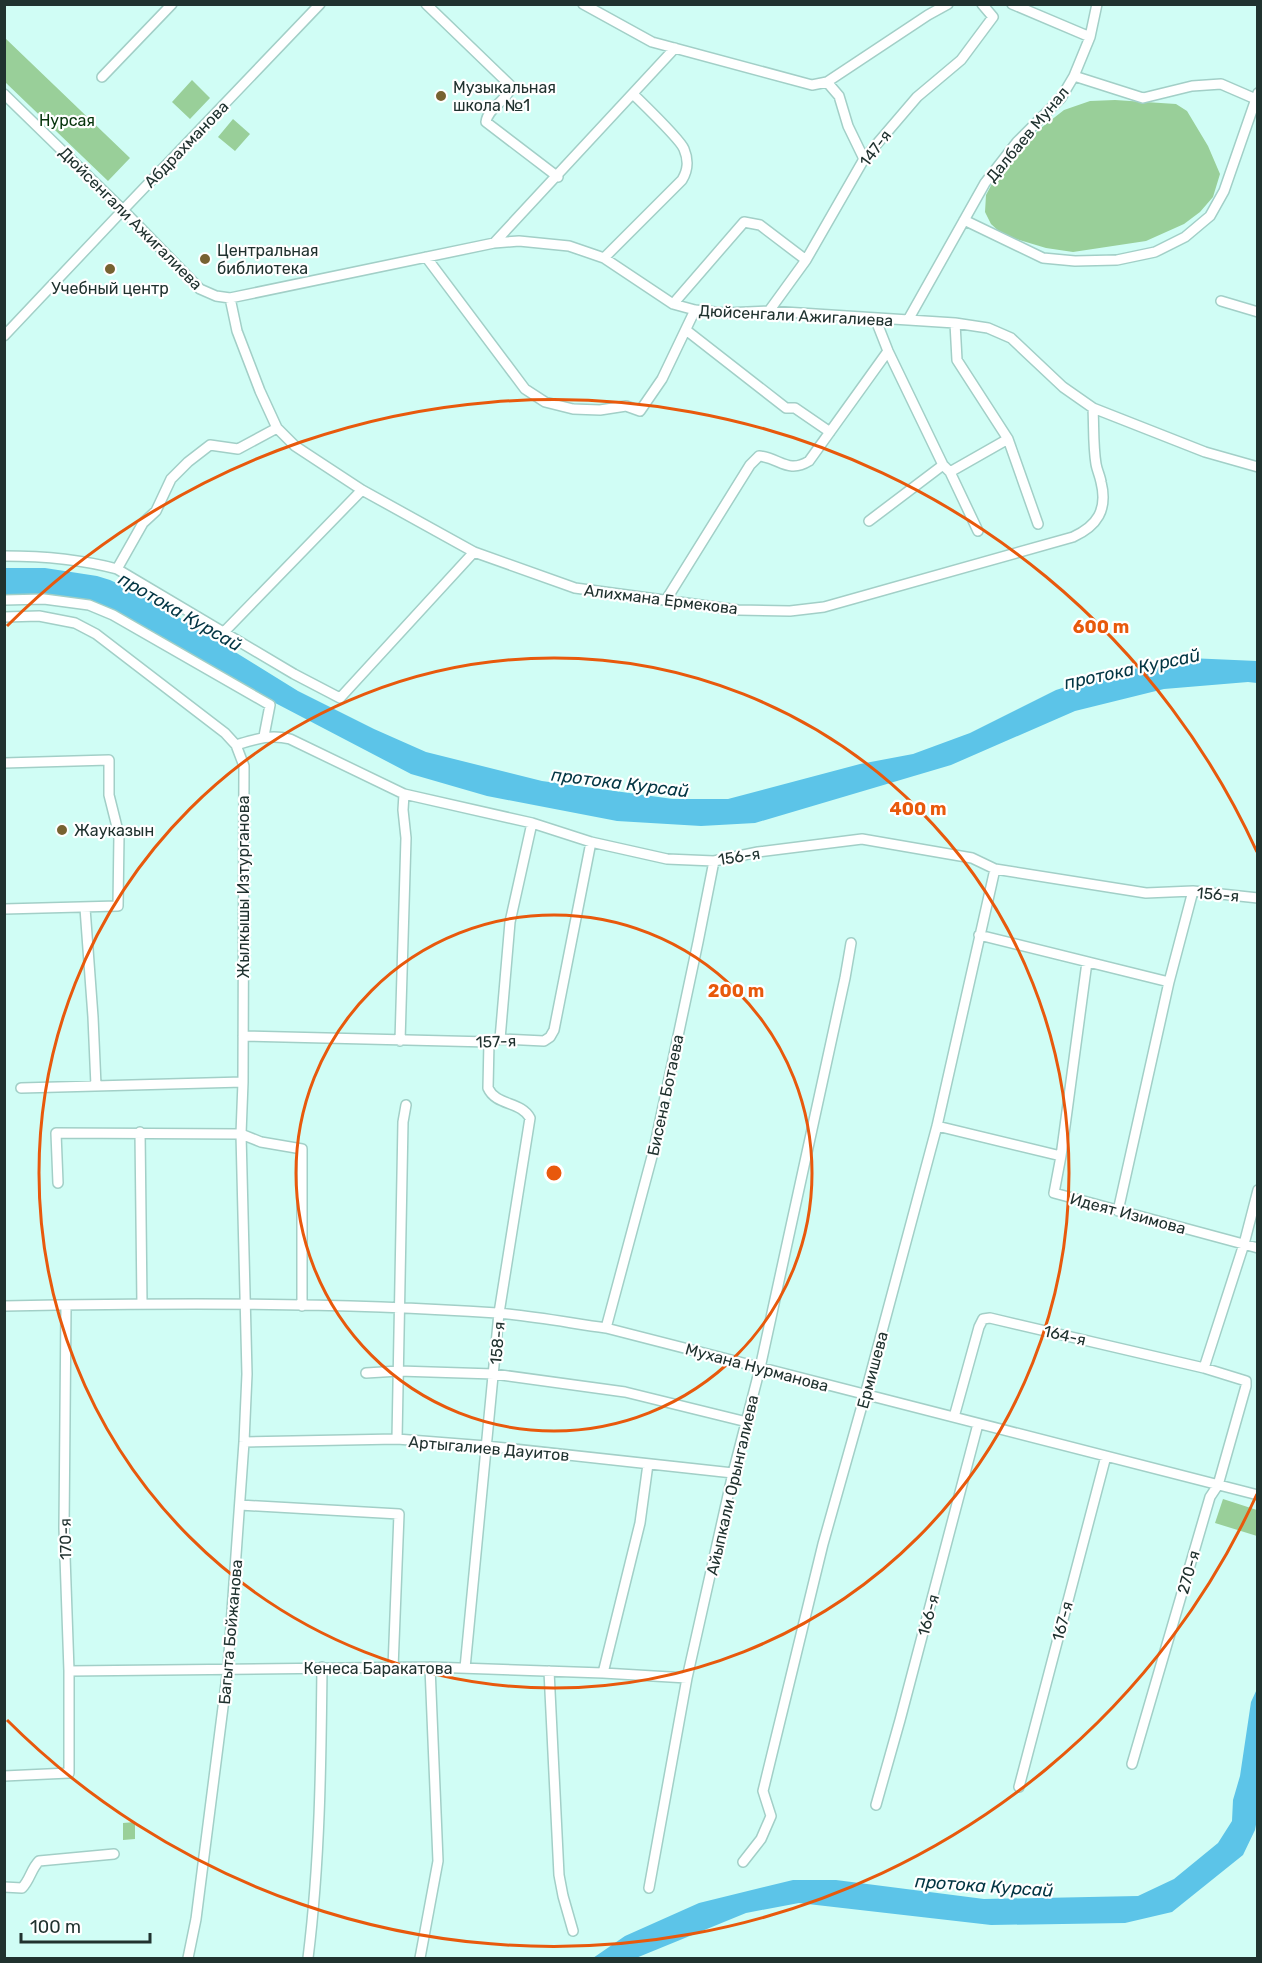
<svg xmlns="http://www.w3.org/2000/svg" width="1262" height="1963" font-family="Rubik,sans-serif">
<rect width="100%" height="100%" fill="#d0fdf5"/>
<path fill="#99cf99" d="M4 37 130 158 108 181 5 82Z
M192 80 210 98 190 119 172 102Z
M1115 100 1176 104 1187 111 1208 146 1220 174 1213 197 1200 212 1184 224 1146 241 1073 252 1046 248 1003 235 991 224 985 212 986 195 996 176 1011 158 1041 128 1064 110 1090 101Z
M233 119 250 134 235 151 218 137Z
M1223 1499 1257 1510V1536L1215 1523Z
M135 1822V1839L123 1840V1823Z"/>
<path fill="#5cc4e8" d="M5 568H45L97 576 110 580 146 597 298 691 374 729 426 752 542 781 673 799H728L860 764 913 754 970 733 1056 690 1104 675 1189 658 1257 661V683L1248 682 1164 689 1075 711 951 765 755 823 701 826 617 821 487 796 411 774 258 694 106 608 80 599 29 594 5 596Z
M1257 1689 1258 1814 1255 1830 1243 1855 1172 1912 1125 1923 991 1925 799 1903 746 1913 636 1958H593L625 1936 699 1903 793 1880H836L984 1899 1138 1896 1174 1879 1218 1843 1232 1821 1233 1800 1240 1776 1251 1702Z"/>
<g fill="none" stroke-linecap="round" stroke-linejoin="round">
<g stroke="#a2cfc7" stroke-width="12">
<path id="minor" d="M426 4 511 86C508 101 488 107 486 122L558 177
M583 4 652 42 812 85 827 82 928 15 948 4
M1012 4 1090 37
M1074 76 1143 98 1192 86 1221 84 1258 100
M102 77 172 4
M827 82 839 96 848 126 864 159
M4 94 123 210 200 289 216 296 230 298 494 243 519 241 569 246 604 258 673 304 695 310 725 313 769 311 955 323 988 328 1011 338 1063 387 1093 408 1205 452 1258 467
M964 220 1043 258 1075 261 1117 260 1155 252 1185 237 1210 216 1224 191 1258 93
M494 243 675 48
M426 257 525 389 545 402 573 409 600 410 626 406 640 411 662 379 695 310
M604 258 682 180C688 170 689 161 684 149 680 139 643 104 633 94
M230 298 237 331 260 391 277 428 295 446 362 490 474 552 575 588 738 610 790 611 824 607 1073 537C1097 526 1108 510 1101 482 1100 476 1097 470 1096 464 1093 446 1094 427 1093 408
M1221 301 1258 312
M673 304 744 222 760 225 806 260
M769 311 806 260 864 159 917 97 961 60 993 17 982 4
M875 318 888 351 943 465 950 472 978 531
M908 320 985 183 1017 142 1061 98 1074 76 1090 37 1097 4
M955 323 957 360 1008 439 1038 524
M686 330 786 408H795L830 432
M4 336 123 210 320 4
M950 472 1008 439
M869 521 943 465
M4 556C43 556 80 559 117 569L294 674 340 698 474 552
M117 569 143 523 156 511 171 479 188 462 210 445 238 449 277 428
M4 600 44 599 89 605 113 615 270 705 264 736
M666 600 750 465 759 456C780 458 788 474 809 461L888 351
M4 617 39 616 75 623 96 634 225 733 236 745 244 766 243 1082 241 1134 247 1374 244 1442 228 1668 196 1919 188 1958
M224 632 362 490
M236 745C256 739 270 734 290 739L404 794 532 823 591 842 667 859 714 861 758 852 862 839 972 858 995 869 1146 893 1193 891 1258 898
M4 763 109 760V795L119 835 118 906 4 909
M85 908 93 1017 96 1086
M979 935 1169 982
M243 1036 489 1042 500 1039 544 1041 550 1037 554 1030 591 842
M500 1039 510 922 532 823
M400 1041 406 838 403 810 404 794
M21 1088 243 1082
M937 1126 1061 1156 1054 1193 1258 1248
M140 1132 142 1304
M1061 1156 1087 962
M58 1183 56 1133 241 1134 261 1142 302 1149V1306
M1118 1211 1169 982 1193 891
M4 1306C169 1303 333 1302 497 1313 533 1316 570 1323 606 1328L1258 1495
M606 1328 654 1149 698 942 714 861
M1204 1368 1244 1244 1258 1190
M366 1373 399 1371 494 1374 625 1392 747 1422
M954 1417 979 1327 983 1319 990 1318 1204 1368 1246 1381V1386L1218 1485 1210 1497 1132 1764
M397 1439 403 1122 406 1105
M244 1442 397 1439 486 1446 733 1473
M240 1505 399 1514 393 1668
M465 1668 499 1313 530 1118C521 1101 496 1106 488 1088L489 1042
M69 1671 430 1667 603 1673 687 1678
M549 1671 559 1875 563 1896 573 1931
M603 1673 640 1523 648 1464
M4 1776 69 1773V1671L64 1528 66 1305
M1019 1787 1106 1456
M876 1805 900 1720 978 1424
M743 1862 761 1839 771 1816 763 1791 823 1544 865 1395 937 1126 995 869
M4 1887 22 1888C30 1880 31 1869 39 1861L114 1854
M649 1888 687 1678 733 1473 760 1368 845 978 851 943
M308 1958C320 1862 321 1764 322 1667
M420 1958 438 1861 430 1667"/>
</g>
<use href="#minor" stroke="#fff" stroke-width="9"/>
</g>
<g fill="none" stroke="#e8590c" stroke-width="3">
<circle cx="554" cy="1173" r="258"/>
<circle cx="554" cy="1173" r="515"/>
<path d="M1257 1494A773 773 0 0 1 7 1720M7 626A773 773 0 0 1 1257 852"/>
</g>
<g fill="#776231" stroke="#fff" stroke-width="2">
<circle cx="441" cy="96" r="6"/>
<circle cx="205" cy="259" r="6"/>
<circle cx="110" cy="269" r="6"/>
<circle cx="62" cy="830" r="6"/>
</g>
<g text-anchor="middle" stroke-width="4.5" stroke-linejoin="round" paint-order="stroke">
<g font-size="16" fill="#20322f" stroke="#fff" text-anchor="start">
<text x="453" y="93">Музыкальная<tspan x="453" dy="18">школа №1</tspan></text>
<text x="217" y="256">Центральная<tspan x="217" dy="18">библиотека</tspan></text>
<text x="110" y="294" text-anchor="middle">Учебный центр</text>
<text x="74" y="836">Жауказын</text>
</g>
<g font-size="16" fill="#06340b" stroke="#fff">
<text x="67" y="126">Нурсая</text>
</g>
<g font-size="16" fill="#20322f" stroke="#fff">
<text transform="translate(1027 134) rotate(-50)" y="6">Далбаев Мунал</text>
<text transform="translate(186 144) rotate(-46)" y="6">Абдрахманова</text>
<text transform="translate(875 148) rotate(-53)" y="6">147-я</text>
<text transform="translate(131 218) rotate(45)" y="6">Дюйсенгали Ажигалиева</text>
<text transform="translate(796 315) rotate(3)" y="6">Дюйсенгали Ажигалиева</text>
<text transform="translate(661 599) rotate(7)" y="6">Алихмана Ермекова</text>
<text transform="translate(739 856) rotate(-9)" y="6">156-я</text>
<text transform="translate(243 887) rotate(-90)" y="6">Жылкышы Изтурганова</text>
<text transform="translate(1218 894) rotate(5)" y="6">156-я</text>
<text transform="translate(496 1041) rotate(-2)" y="6">157-я</text>
<text transform="translate(665 1095) rotate(-78)" y="6">Бисена Ботаева</text>
<text transform="translate(1128 1213) rotate(15)" y="6">Идеят Изимова</text>
<text transform="translate(1065 1335) rotate(13)" y="6">164-я</text>
<text transform="translate(497 1343) rotate(-85)" y="6">158-я</text>
<text transform="translate(757 1367) rotate(15)" y="6">Мухана Нурманова</text>
<text transform="translate(872 1370) rotate(-75)" y="6">Ермишева</text>
<text transform="translate(489 1448) rotate(5)" y="6">Артыгалиев Дауитов</text>
<text transform="translate(732 1485) rotate(-77)" y="6">Айыпкали Орынгалиева</text>
<text transform="translate(65 1539) rotate(-91)" y="6">170-я</text>
<text transform="translate(1188 1572) rotate(-74)" y="6">270-я</text>
<text transform="translate(928 1615) rotate(-75)" y="6">166-я</text>
<text transform="translate(1062 1621) rotate(-75)" y="6">167-я</text>
<text transform="translate(230 1632) rotate(-85)" y="6">Багыта Бойжанова</text>
<text x="378" y="1674">Кенеса Баракатова</text>
</g>
<g font-size="18" font-style="italic" fill="#023543" stroke="#fff">
<text transform="translate(180 612) rotate(30)" y="6">протока Курсай</text>
<text transform="translate(1132 669) rotate(-12)" y="6">протока Курсай</text>
<text transform="translate(620 783) rotate(7)" y="6">протока Курсай</text>
<text transform="translate(984 1886) rotate(4)" y="6">протока Курсай</text>
</g>
</g>
<circle cx="554" cy="1173" r="9" fill="#e8590c" stroke="#fff" stroke-width="3"/>
<g font-size="18" text-anchor="middle" font-weight="bold" fill="#e8590c" stroke="#fff" stroke-width="4.5" stroke-linejoin="round" paint-order="stroke">
<text x="1101" y="633">600 m</text>
<text x="918" y="815">400 m</text>
<text x="736" y="997">200 m</text>
</g>
<rect width="1262" height="1963" fill="none" stroke="#20322f" stroke-width="12"/>
<path d="M21 1933v9h129v-9" fill="none" stroke="#20322f" stroke-width="3"/>
<text x="30" y="1933" font-size="18" fill="#20322f" stroke="#ffffff" stroke-width="4.5" paint-order="stroke">100 m</text>
</svg>
